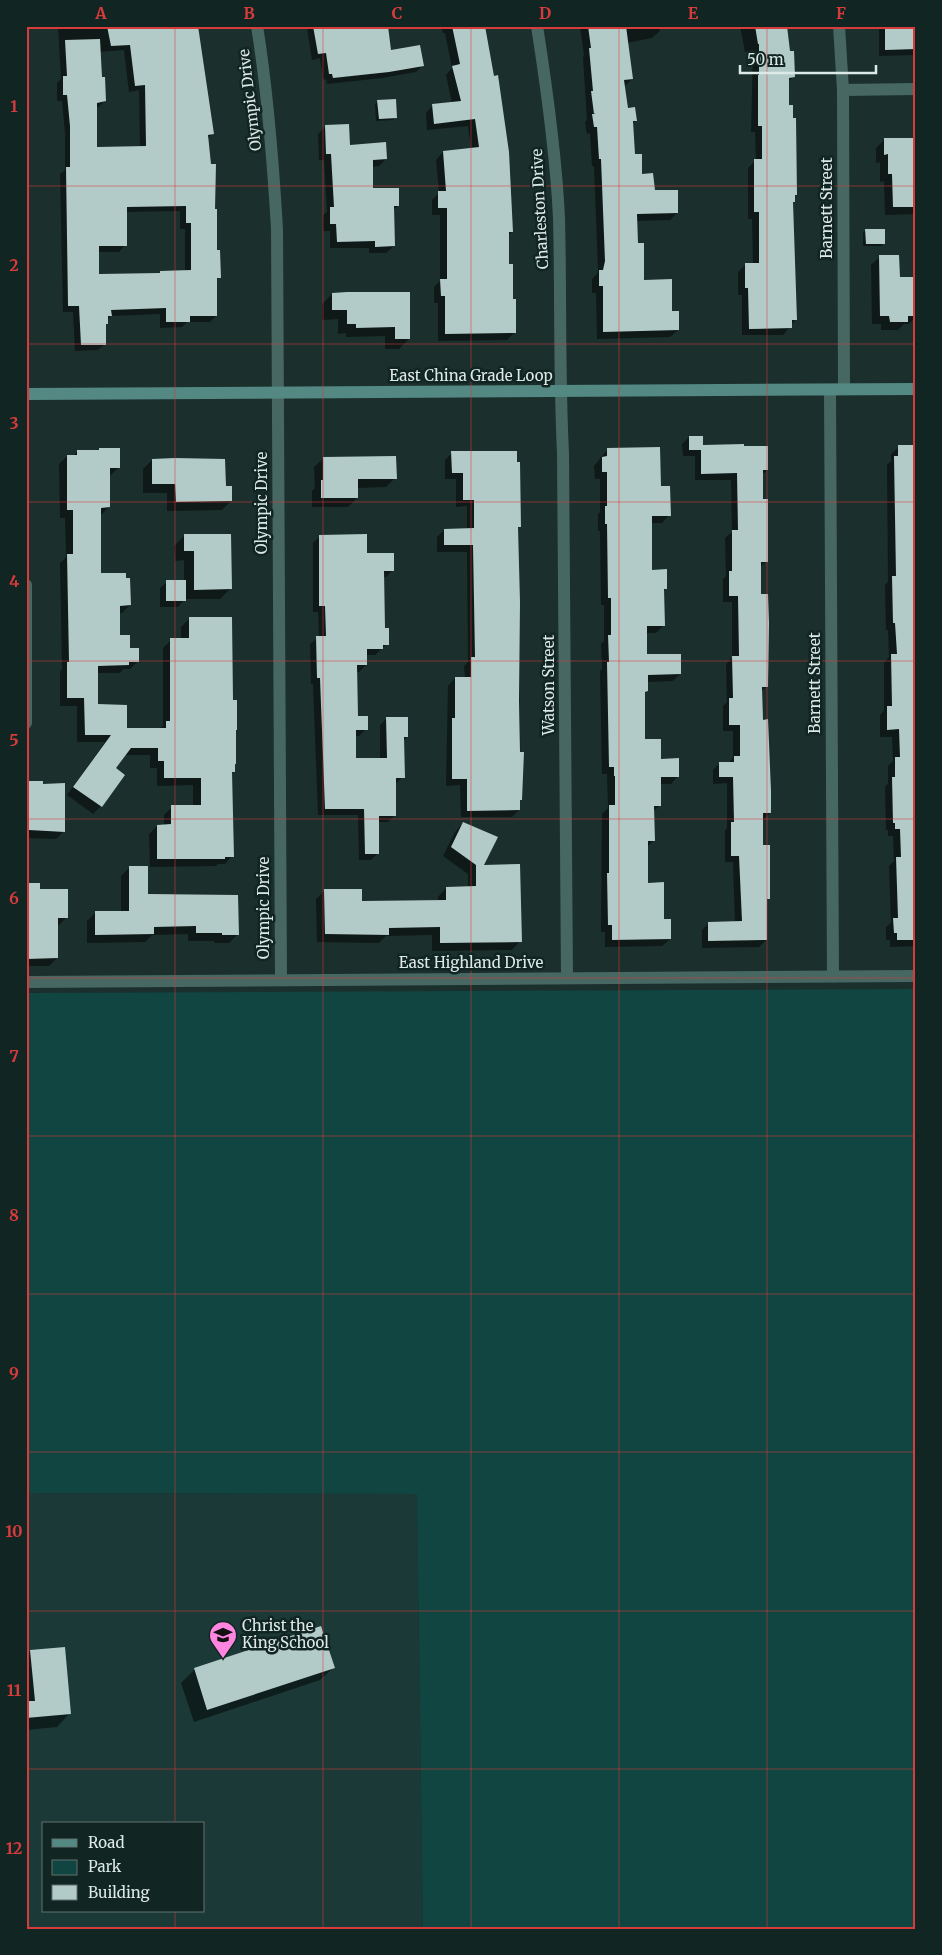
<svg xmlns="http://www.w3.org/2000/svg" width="942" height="1955" font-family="Merriweather,serif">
<rect width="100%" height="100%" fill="#1b2f2d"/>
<path fill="#1b3936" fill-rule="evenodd" d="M26 1493 417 1494 423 1929H26ZM44 1824H204V1911H44Z"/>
<path fill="#104541" d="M916 989V1929H423L417 1494 26 1493V993Z"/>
<path fill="#0007" fill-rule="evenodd" d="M58 26H125L213 133 207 139 219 277 215 281 216 316 210 322H187L182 327 160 328V314L110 316 104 326 105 344 98 350 75 351 73 312H63L60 174 65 170V133L62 101H57V83L61 79ZM124 50 129 92 139 90 140 147 95 148V107H99L105 100 101 78 99 52ZM180 211V229H185V272H161L158 275 98 276V252H119L125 245V212Z
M309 26H387L390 52 422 66 416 72 382 78 327 84 326 79 323 80 320 58 312 60 307 28Z
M441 26H483L512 232 507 236V266L515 332 507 340 438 341V303H434V287L440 281V215H432V200L439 193 436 160 443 152 471 149 468 126 427 130 426 113 433 105 452 103 446 75 452 68 445 33H443Z
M580 26H659L660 31 652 38 627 43 632 79 624 87 627 110 636 120 632 125 634 155 641 175 654 192 677 213 670 220 636 221 637 244 643 281 671 312 678 330 670 337 597 339 596 293H592V279L597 274 598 270 594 166H592L590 133 587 134 585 122 587 120 583 57 584 55Z
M740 26H786L793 77 788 82V106L796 195 792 203 796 319 783 335H742V295H738V272L745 265H753L752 219H748V168L756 160 755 132H751L753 50 745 52Z
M883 26H916V55L879 56V30Z
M378 101 396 117 393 120 376 121 375 104Z
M325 127 348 147 386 159 379 166 372 167V189L398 206 393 210 394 246 386 253H369V248H330V231H323V215L327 212 324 160H319L318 134Z
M885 139 913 191H916V214L885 215 884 181 880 182V162L876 163V148Z
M866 230 884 243 881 246H863V233Z
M880 257 898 278H916V320H913L909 324H904L898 330H881V324H872L871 265Z
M408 293 409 339 399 349H385V336L346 337V333L338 334V319L322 320V304L332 294Z
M689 437 702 446 767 470 762 475 767 561 759 568 760 595 767 686 761 692 762 721 770 813 763 820 762 846 769 898 765 902 766 940 759 947 702 948V930L709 923 735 922 733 862H725V830L727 828V783L713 784V770L719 764 728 763 733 758V731H723V706L727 702 726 664 732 658V602H723V579L726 576 725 538 732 532 731 480H695V456H683L682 444Z
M916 446V946L890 947V940H886V927L891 923 889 866 894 861 893 836H888V830H886L885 786 888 784V766L893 761 892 737H880V715L884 710V663L889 657 888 630H886L885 585 888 582 887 465 891 461V454L899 447Z
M608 449 660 487 669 515 662 523H651V571L666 588 663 591 664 625 656 633H646V656L680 674 673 681 647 682V691L643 694 644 741 660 760 678 776 671 784H660V805L653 812 654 840 647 847V884L670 939 662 946 605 947V932H601L602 814 608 808 607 774H602L600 671 602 669 601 644 604 641V605H601L600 531H598V514L600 512V479H595L594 466Z
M78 451 119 467 111 475H109V507L101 515 100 575 130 605 122 613H119V636L138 661 130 669H123L120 673H97V706L126 729H159L163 726V648L171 640 181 639V627L189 619 233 772 231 774 232 856 225 864H218L216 866 150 867 149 834 157 826H164V815L172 807 193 806V785L157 786V768H150V755H124L114 768 123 775 101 806 93 814 67 795 105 742H77V706H60V672L62 669 60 563 66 557 65 518H60L59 464 67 456H73Z
M452 453 519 527 517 529 521 799 519 802V810L512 817H461L460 785 446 786 448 686 455 678H465L464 666 468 662 467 552H437V537L444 530H467V506L456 507V479H445V460Z
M324 458 395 478 386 487 357 488V498L348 507H312V491L315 488 314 467Z
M152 460 224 487 231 501 222 510 167 511V493H143V469Z
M184 536 230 589 220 599H185L178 607H160V588L167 582 184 581V560L175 561 174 546Z
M320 536 366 555 393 570 386 577H383L384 629 387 644 375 655H366V665L359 672H356V717L366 729 359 736H355V759H380V725L387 718 407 737 403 741V777L395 784V815L388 822H378V853L371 860H359L358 815H318L313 684H311L310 644 319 637 318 612H313V543Z
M26 782H42L64 831 56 839 26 838Z
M463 823 520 941 512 950 432 951V935L386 936 379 943 317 942 316 899 325 890 361 902 438 901V897L446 888H468V874L443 856 455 832Z
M129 868 147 895 238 934 229 943H214V941H188V934L152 935 145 942 87 943V921L96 912H121V876Z
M26 885 39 891 67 917 59 925H56L57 958 49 966H26Z
M321 1628 334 1667 320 1680 194 1722 181 1683 194 1670Z
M30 1651 70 1713 57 1727 26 1730V1655Z"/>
<path fill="#b3cbc8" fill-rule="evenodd" d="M107 26H198L214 134 208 135 211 164H216L215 209H217V250H220L221 278H217V316H190V322H166V308L111 310 112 316H108V324H106V345H81L79 306H68L66 167H70V126L67 95H63V76H67L65 40 100 39 102 77H105L106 101 97 103V147L146 146 145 85 135 86 130 45 111 46ZM186 206V223H191V270L160 271V273L99 274V246H127V207Z
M313 26H388L391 50 420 45 424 66 389 72 333 78 332 74H329L326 53 318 54Z
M452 26H485L494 76 498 75 509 152 513 232H509V264H513V299H516V333L445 334V296H441L440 279H447V208H438V191H446L443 151 479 147 475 119 434 124 432 104 461 101 452 66 460 64Z
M588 26H626L633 79 624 80 628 108 635 107 637 121H633L635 154H642V174L653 173 655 190H678V213L637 214 638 243H644V280L672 279V311H679V330L603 332V286H599V270H603L605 261 601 159H599L597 127H594L592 114 596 113 594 114 591 91H593L589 48H591Z
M755 26H787L790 51H794L795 77 789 78V105H793V118H796L797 195H795V202H793L797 320H792V328L749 329 748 288H745V263H759V212H754V159H762V126H758V75H759V44H758Z
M885 26H916V49L885 50Z
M396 99 397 118 379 119 377 100Z
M349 124 350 145 386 142 387 159 373 160V188H399V206H394L395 246 375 247V241L337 242 336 224H330V207H334L331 154H326L325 125Z
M884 138H914V207H893L892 174H888V154L884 155Z
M865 229H885V244H866Z
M879 255H899L900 277H916V316H908V322H890L889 316H880Z
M347 292H410V339H395V327L356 328V324H347V310H332V293Z
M689 436H703V445L744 444V446H768V470H763V499H768V562H761V594H768L769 623 768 687H762L763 720 768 719 771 791V813H763V845H770V899H767V940L708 941V922L742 921 739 856H731V822H734L733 777H719V762H734V756H740V725H729V698H733L732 656H739L738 596H729V571H732V530H738L737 473 701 474V450H689Z
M898 445H916V940H897V933H894L893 918H898L896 857H901L900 829H895V823H893L892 777H895V757H900L899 729 887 730V706H892L891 654H897L895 623H893L892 576H896L894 456H898Z
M660 447 661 486H670L671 516H652V570L667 569V589H664L665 626H647V654H681V674L648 675V691L645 692V739H661V759L679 758V777H661V806H654L655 841H648V883L664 882V919H671V939L612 940V925H608L607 873H609V805H615V776H614V767H609L607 662H609L608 635H611V598H608L607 524H605V506H607V472H602V457L607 456V448Z
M99 448H120V468H110V507L101 508V573H126V578H130L131 605 120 606V635H130V648H139V662H129V665L98 666V704L127 705V728H166V721H170V638H189V617H232L233 700H237V730H236V764H235V772H232L234 857H225V859H157V825L171 824V805H201V778H164V761H158V748H131L116 768 125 775 102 807 73 787 111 735H85L84 698H67V662H69L67 554H73V510H67V455H77V450H99Z
M451 451H517V462H520L521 527H518L520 602 519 700 520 752H524L522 800H520V810L467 811V779H452V718H455V677H471V657H475L473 545H444V529L474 528V500H463V473H452Z
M396 456 397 479H358V498H321V480H323V457Z
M175 458 225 459 226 486H232V501L176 502 175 484H152V459Z
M184 534H231L232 589 194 590V551H184Z
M367 534V553H394V571H384L385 628H389V645H383V649H367V665H357L358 716H368V730H356V758H387L386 717H408V737H404L405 778H396V816H379V854H365L364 809H325L320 678H317L316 636H326L325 606H319V535Z
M166 580H186V601H166Z
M28 781H43V784L65 783V832L29 830Z
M463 822 498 837 484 865 520 864 522 942 440 943V927L389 928V935L325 934 324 889H362V901L446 900V887L476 886V865L451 847Z
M129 866H148V894L238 895 239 935H222V933H196V926L154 927V934L95 935V911H129Z
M26 883H40V889H68V918H58V958L27 959Z
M321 1626 335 1668 207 1710 194 1668Z
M65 1647 71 1714 26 1718V1701H35L30 1650Z"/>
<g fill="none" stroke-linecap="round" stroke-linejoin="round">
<path stroke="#476763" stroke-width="12" d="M537 26C547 90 556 153 559 218 561 296 559 374 563 453L567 978
M839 26 843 90 844 389
M843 90 916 89
M830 390 833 977
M26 585V723
M26 982 916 976"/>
<path stroke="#476763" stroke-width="12" d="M257 26C268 94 273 161 277 229L281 980"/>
<path stroke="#548883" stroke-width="12" d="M26 394 916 389"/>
</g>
<path fill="none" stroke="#d73b3b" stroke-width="1" stroke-opacity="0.55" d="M175 26V1824M323 26V1929M471 26V1929M619 26V1929M767 26V1929M26 186H916M26 344H916M26 502H916M26 661H916M26 819H916M26 978H916M26 1136H916M26 1294H916M26 1452H916M26 1611H916M26 1769H916M175 1911V1929"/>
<defs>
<g id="school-pin" transform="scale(1.4375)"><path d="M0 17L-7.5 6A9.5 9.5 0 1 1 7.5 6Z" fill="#fe85e0" stroke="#112523"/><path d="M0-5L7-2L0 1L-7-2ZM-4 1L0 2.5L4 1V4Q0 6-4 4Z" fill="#111"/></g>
</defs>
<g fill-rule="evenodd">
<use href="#school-pin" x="223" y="1635"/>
</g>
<g text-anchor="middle" stroke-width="5" stroke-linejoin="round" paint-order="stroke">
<g font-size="15" fill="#dde9e7" stroke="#112523">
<text transform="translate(250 100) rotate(-97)" y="5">Olympic Drive</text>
<text transform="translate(827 208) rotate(-90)" y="5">Barnett Street</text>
<text transform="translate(540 209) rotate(-93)" y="5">Charleston Drive</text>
<text x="471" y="381">East China Grade Loop</text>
<text transform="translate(262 503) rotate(-90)" y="5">Olympic Drive</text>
<text transform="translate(815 683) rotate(-90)" y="5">Barnett Street</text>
<text transform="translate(549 685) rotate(-90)" y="5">Watson Street</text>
<text transform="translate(264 908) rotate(-90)" y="5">Olympic Drive</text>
<text x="471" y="968">East Highland Drive</text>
</g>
<g font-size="15" fill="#dde9e7" stroke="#112523" text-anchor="start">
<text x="242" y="1631">Christ the<tspan x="242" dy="17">King School</tspan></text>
</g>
</g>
<rect width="942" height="1955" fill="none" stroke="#112523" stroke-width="55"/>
<rect x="42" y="1822" width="162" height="90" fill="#112523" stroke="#637371"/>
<rect x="52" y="1839" width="25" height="8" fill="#548883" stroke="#637371"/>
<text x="88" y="1848" font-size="15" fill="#dde9e7">Road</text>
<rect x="52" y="1860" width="25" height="15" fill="#104541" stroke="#637371"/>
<text x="88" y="1872" font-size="15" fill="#dde9e7">Park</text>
<rect x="52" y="1885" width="25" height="15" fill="#b3cbc8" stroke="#637371"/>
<text x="88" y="1898" font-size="15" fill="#dde9e7">Building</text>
<path d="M740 65v8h136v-8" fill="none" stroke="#dde9e7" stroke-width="2.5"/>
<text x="747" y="65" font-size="15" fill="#dde9e7" stroke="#112523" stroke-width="4" paint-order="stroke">50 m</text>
<rect x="28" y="28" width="886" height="1900" fill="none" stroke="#d73b3b" stroke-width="2"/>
<g font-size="16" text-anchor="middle" font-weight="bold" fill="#d73b3b">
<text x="101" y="19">A</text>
<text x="249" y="19">B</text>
<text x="397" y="19">C</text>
<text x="545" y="19">D</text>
<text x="693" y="19">E</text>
<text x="841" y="19">F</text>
<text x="14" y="112">1</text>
<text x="14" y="271">2</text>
<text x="14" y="429">3</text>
<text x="14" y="587">4</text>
<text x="14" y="746">5</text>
<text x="14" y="904">6</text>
<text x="14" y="1062">7</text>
<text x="14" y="1221">8</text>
<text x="14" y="1379">9</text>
<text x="14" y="1537">10</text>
<text x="14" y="1696">11</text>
<text x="14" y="1854">12</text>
</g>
</svg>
